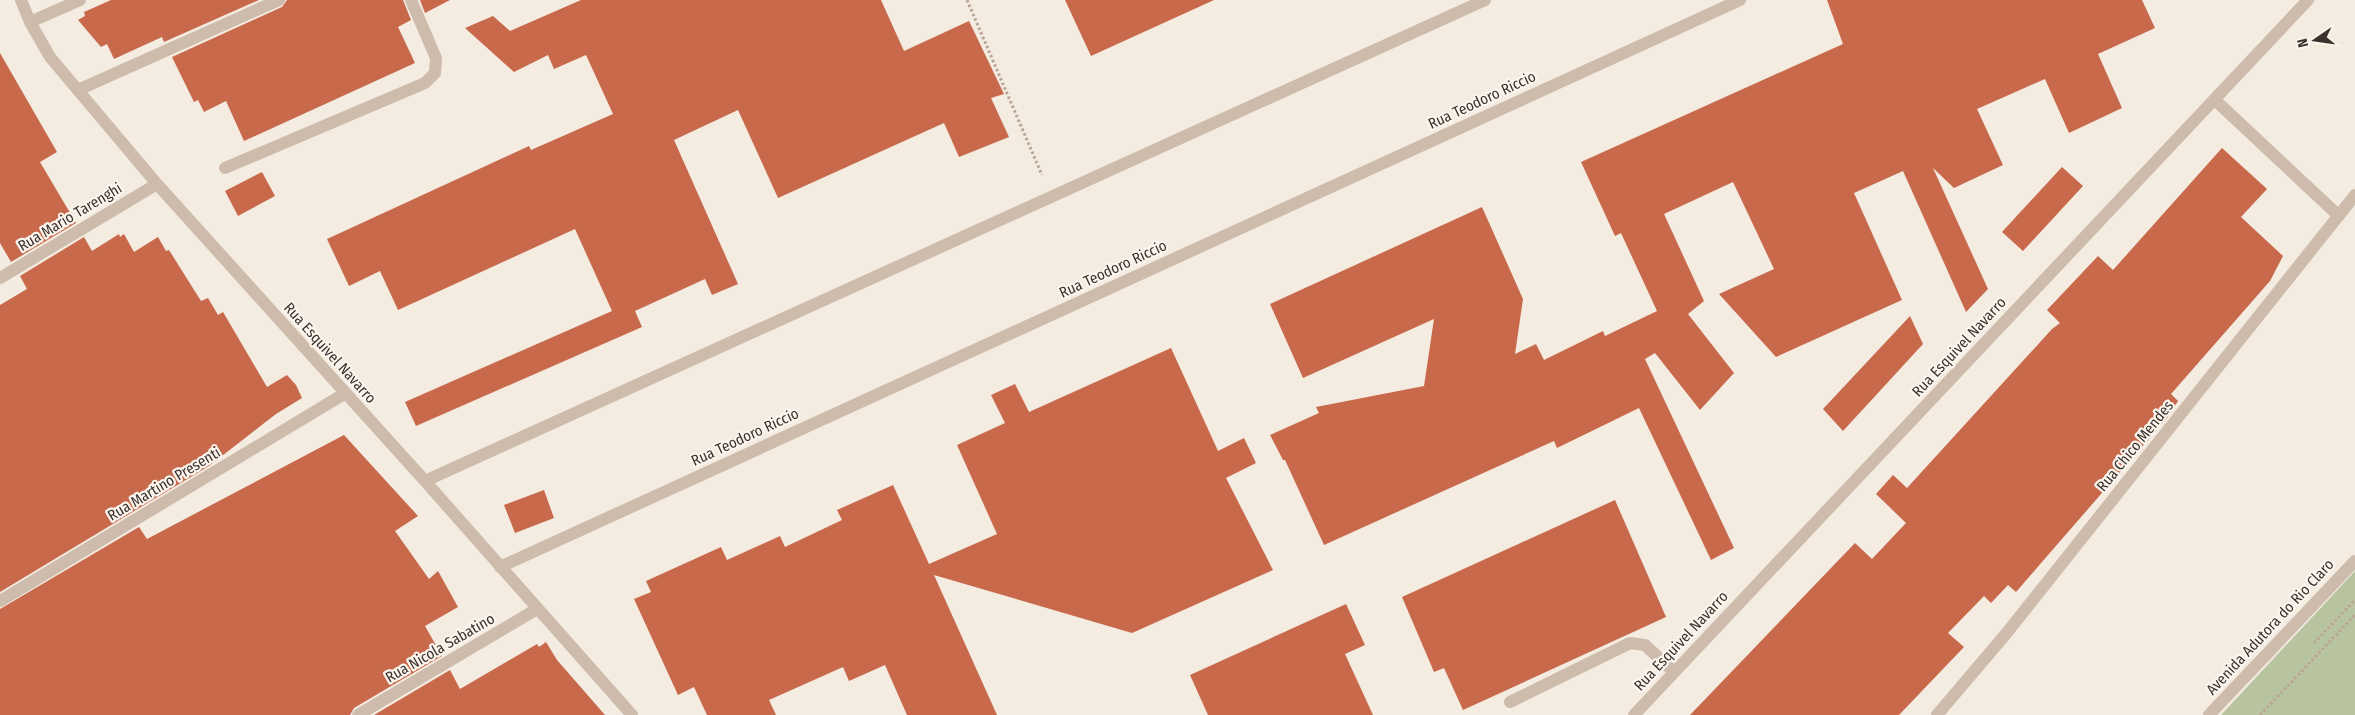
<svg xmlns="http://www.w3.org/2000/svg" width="2355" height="715" font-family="'Fira Sans Condensed',sans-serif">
<rect width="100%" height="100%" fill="#f4ebe1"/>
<path fill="#b8c4a0" d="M2355 571V715H2221Z"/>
<path fill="#c8694b" d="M111 0H259L164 42 162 37 114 59 107 44 101 47 78 20 85 16 84 12Z
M287 0H403L411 20 398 27 415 63 244 141 226 101 204 112 198 100 194 102 172 57 282 7Z
M420 0H450L425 13Z
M581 0H881L904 51 969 21 1004 94 991 98 1009 137 959 157 944 123 778 198 738 110 674 140 738 284 712 295 705 279 635 311 642 327 416 426 405 402 612 311 575 229 398 310 380 271 349 286 327 239 529 146 531 150 613 114 586 55 554 69 548 55 514 72 465 28 493 16 510 31Z
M1065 0H1214L1091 56Z
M1827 0H2142L2155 28 2098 54 2122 108 2069 133 2045 79 1977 109 2003 165 1954 188 1933 168 1988 289 1966 312 1903 171 1854 193 1902 300 1776 357 1719 294 1774 269 1733 182 1664 214 1704 301 1688 314 1734 373 1700 410 1655 353 1645 359 1734 548 1711 560 1639 408 1557 448 1554 441 1324 545 1285 460H1283L1270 435 1319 413 1316 407 1424 386 1434 319 1303 378 1270 304 1482 207 1523 299 1515 354 1536 344 1544 360 1603 331 1605 336 1657 311 1621 233 1615 236 1581 162 1843 44Z
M0 53 57 152 40 162 76 223 11 262 0 243Z
M2222 148 2267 189 2241 217 2283 256 2270 281 2171 394 2178 401 2167 418 2016 592 2008 585 1991 603 1984 596 1948 633 1964 647 1899 715H1690L1855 543 1872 559 1906 523 1876 494 1893 475 1907 488 2052 329 2060 323 2047 310 2098 256 2113 270Z
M2062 167 2083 186 2023 251 2002 232Z
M262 172 275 196 238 216 225 191Z
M119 234 120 237 124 234 134 252 158 237 166 251 169 250 201 301 208 298 218 315 223 312 267 387 287 375 296 385 302 398 276 414 209 466 0 592V305L27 289 20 276 84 237 92 251Z
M1910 316 1923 344 1843 431 1823 409Z
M1171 348 1218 451 1244 438 1256 463 1226 478 1273 570 1132 633 934 575 997 715H907L885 665 849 681 843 667 769 700 776 715H707L694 687 678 695 634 599 651 592 646 581 721 547 727 560 780 536 785 547 842 520 837 510 893 485 929 564 997 534 957 445 1005 423 991 395 1015 384 1029 412Z
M344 435 418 516 395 531 429 579 438 571 458 607 425 626 442 656 354 708 350 715H0V609L139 527 147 539Z
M544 490 554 518 515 533 504 505Z
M1615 500 1666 617 1463 710 1444 668 1434 672 1402 597Z
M1346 604 1365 645 1345 654 1373 715H1208L1190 675Z
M546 642 557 660 605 715H374L450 670 460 689 537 644 539 647Z"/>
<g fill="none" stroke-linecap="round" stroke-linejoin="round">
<path stroke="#b9a596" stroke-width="3" stroke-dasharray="2.5 2.5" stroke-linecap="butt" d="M967 0 1042 175
M2314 643 2355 600
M2260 715 2355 615"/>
<path stroke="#cdbbac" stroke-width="12" d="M30 22 80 0
M78 90 279 0
M225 168 425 83 435 73 436 58 411 0
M1510 702 1630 643 1645 645 1674 672"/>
<path stroke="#cdbbac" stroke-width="12" d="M21 0 30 22 50 57 157 184 425 481 632 715
M2215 100 2339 216
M0 278 157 184
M425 481 1485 0
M500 567 1740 0
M0 601 344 394
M358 715 537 609
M1634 715 2308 0
M1937 715 2005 635 2355 195
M2209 715 2355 561"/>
</g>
<g text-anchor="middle" stroke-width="4.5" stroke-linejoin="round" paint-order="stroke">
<g font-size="15" fill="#3b302b" stroke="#fbf5ee">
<text transform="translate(1482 100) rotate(-25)" y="5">Rua Teodoro Riccio</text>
<text transform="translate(70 217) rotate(-31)" y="5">Rua Mario Tarenghi</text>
<text transform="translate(1113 269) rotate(-25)" y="5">Rua Teodoro Riccio</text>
<text transform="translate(1959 347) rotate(-47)" y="5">Rua Esquivel Navarro</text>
<text transform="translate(330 353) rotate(48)" y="5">Rua Esquivel Navarro</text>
<text transform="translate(745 437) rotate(-25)" y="5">Rua Teodoro Riccio</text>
<text transform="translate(2135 446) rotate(-51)" y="5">Rua Chico Mendes</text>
<text transform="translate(164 484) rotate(-31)" y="5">Rua Martino Presenti</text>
<text transform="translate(2270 627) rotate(-47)" y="5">Avenida Adutora do Rio Claro</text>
<text transform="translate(1681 641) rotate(-47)" y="5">Rua Esquivel Navarro</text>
<text transform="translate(440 648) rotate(-30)" y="5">Rua Nicola Sabatino</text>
</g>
</g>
<g transform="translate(2315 40) rotate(257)" stroke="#fbf5ee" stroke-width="4" paint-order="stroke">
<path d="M0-4L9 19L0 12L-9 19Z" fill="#3b302b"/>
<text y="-8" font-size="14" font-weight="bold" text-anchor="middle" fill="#3b302b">N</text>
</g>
</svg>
